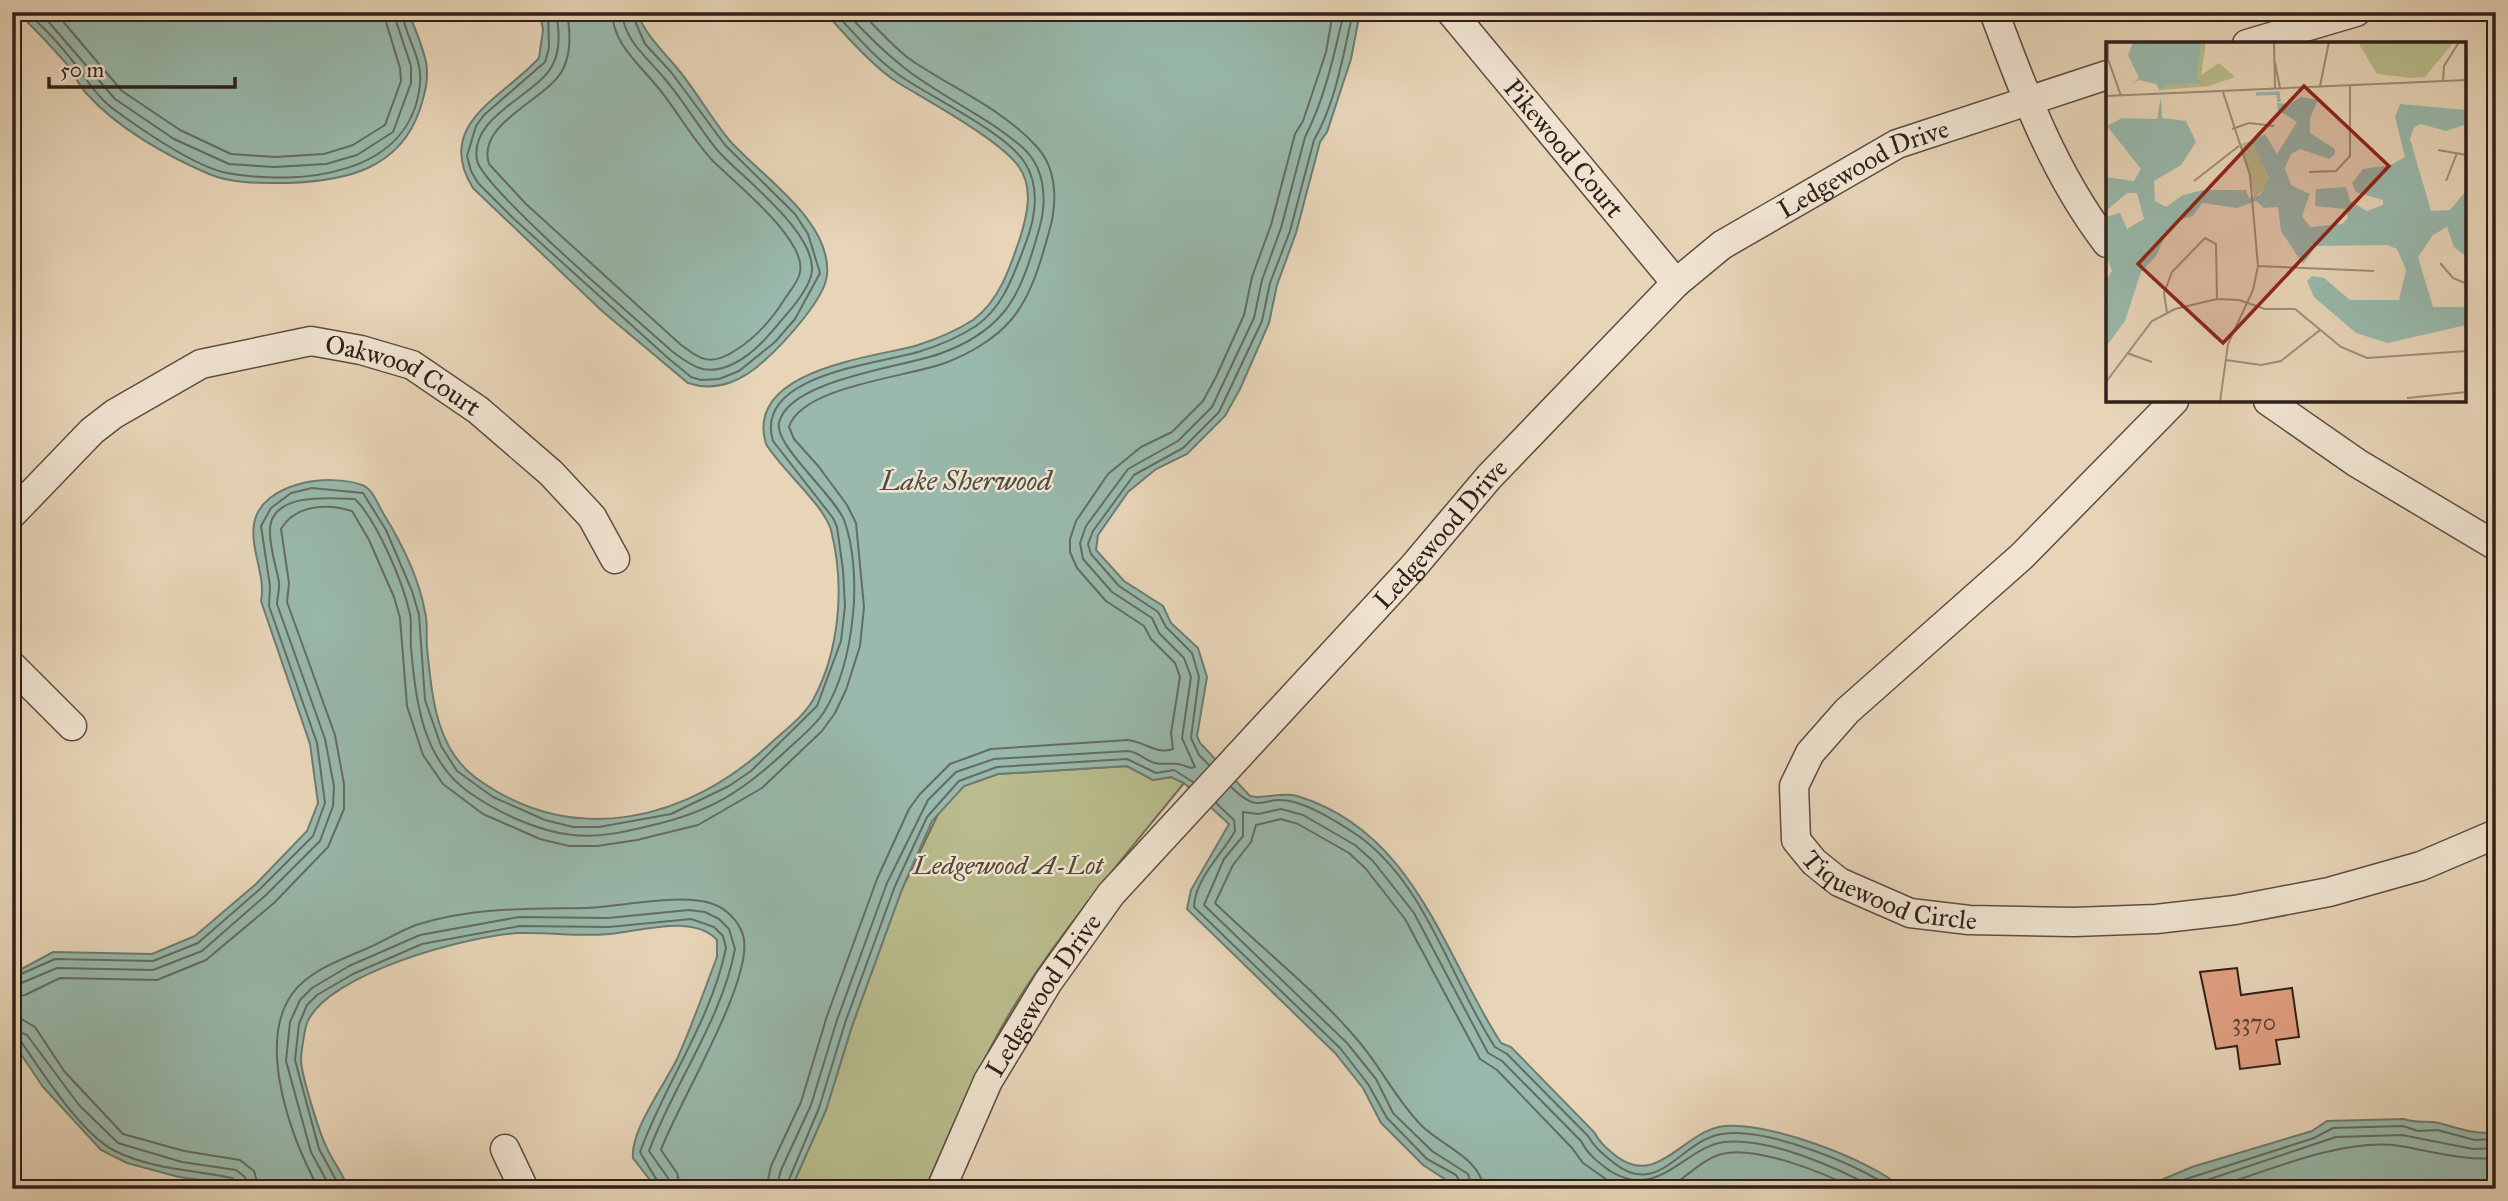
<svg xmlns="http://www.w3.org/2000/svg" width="2508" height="1201" font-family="'IM FELL Great Primer',serif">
<rect width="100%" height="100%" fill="#e8d5b8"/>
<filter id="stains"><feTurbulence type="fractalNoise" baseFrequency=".00286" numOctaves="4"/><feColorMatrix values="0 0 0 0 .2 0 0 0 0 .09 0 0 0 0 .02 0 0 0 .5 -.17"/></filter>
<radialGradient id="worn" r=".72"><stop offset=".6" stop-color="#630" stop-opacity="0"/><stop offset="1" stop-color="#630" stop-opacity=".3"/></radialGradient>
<path fill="#b9bc8d" stroke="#746e54" stroke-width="2" d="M1127 766 1153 780 1172 777 1184 783C1130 850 1072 917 1025 989 984 1051 955 1121 925 1189H791L826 1110 852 1026 902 889 940 810 964 786 998 774Z"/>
<path fill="#98b9ac" stroke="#6e7c72" stroke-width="2" d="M17 12H408C415 28 422 45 426 62 429 79 425 93 420 109 400 169 346 181 288 183 263 183 232 184 209 174 167 156 117 128 86 93 78 84 73 72 65 62 50 45 34 28 17 12Z
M540 12H637C646 36 661 49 677 68 696 91 711 118 730 141 761 176 832 221 827 275 825 299 783 344 765 360 744 380 717 393 688 383L602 311 473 188C433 124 504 97 539 58L543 30Z
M825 12H1360L1351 59 1327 132 1320 142 1296 233 1277 285 1269 323 1240 389 1225 416 1187 454 1156 469 1128 492 1098 535 1096 550 1124 581 1163 606 1171 623 1198 648 1207 677 1197 736 1200 743 1250 796C1266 800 1280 791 1297 796 1414 831 1443 953 1501 1043L1511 1047 1594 1132C1600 1143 1606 1148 1616 1156 1656 1187 1680 1136 1719 1127 1760 1118 1873 1160 1903 1189H1460L1423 1165 1381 1123 1363 1088 1335 1053 1187 909 1191 890 1229 824 1184 783 1171 777 1153 780 1127 766 998 774 964 786 932 821 902 889 852 1026 826 1110 791 1189H657L633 1158C630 1131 665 1084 677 1059 692 1026 704 991 717 957V940C693 914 642 931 610 934 580 937 550 932 520 933 469 935 326 974 307 1023 305 1028 301 1053 301 1059 301 1074 319 1132 326 1146 332 1161 344 1174 348 1189H237L230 1184 179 1177 127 1163 101 1150 43 1087 12 1041V974L53 952 152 954 195 936 256 884 307 831 318 803 310 744 261 601C266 575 250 550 254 524 261 482 330 473 362 485 373 489 377 503 383 513 401 542 419 578 425 612 428 623 426 636 427 648 432 694 435 748 476 778 574 849 688 821 771 743 785 730 803 717 813 700 840 650 845 585 831 530 824 505 780 468 766 444 744 371 868 358 915 346 934 340 956 331 973 320 999 301 1010 268 1020 238 1027 216 1034 188 1019 167 1002 141 926 100 897 82 873 67 844 34 825 12Z
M2404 1119C2418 1124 2427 1120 2439 1123 2458 1128 2475 1135 2496 1132V1189H2140L2192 1167 2312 1131 2327 1121Z"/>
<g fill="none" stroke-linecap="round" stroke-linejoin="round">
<path stroke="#646c63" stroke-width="2" d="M27 12C43 27 58 42 71 59 85 76 94 94 112 108 139 128 195 167 227 173 300 186 411 176 420 84 423 58 405 37 402 12
M40 12 115 99 174 139 229 164 274 167 326 164 357 155 393 132 411 83V66L393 12
M55 12 122 91 180 130 231 154 275 157 324 154 353 145 385 125 401 81 400 68 383 12
M548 12 549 48 545 62 484 115 476 126 467 156 471 171 478 183 513 218 668 358 691 377 701 380 719 379 739 371 775 342 795 319 820 273 808 234 795 214 725 145 671 72 645 44 631 12
M556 12C559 29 561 48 553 64 539 95 469 115 477 160 481 187 643 325 673 352 694 368 708 377 735 363 755 353 771 333 785 316 794 306 807 289 811 276 822 236 741 177 718 151 699 128 684 101 664 78 648 58 624 41 622 12
M567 12C570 31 572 53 562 71 546 100 476 123 489 164L526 204 680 344C701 360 711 367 736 350 755 338 772 319 784 300 789 292 799 281 800 272 807 240 734 182 713 161 691 138 676 108 655 84 637 62 613 43 612 12
M1209 765 1199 755 1191 738 1199 677 1192 653 1166 627 1158 612 1119 586 1091 554 1088 544 1093 531 1134 475 1183 448 1219 412 1262 321 1270 283 1290 231 1314 140C1336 102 1343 55 1353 12
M1231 787C1263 818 1261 793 1294 802 1316 808 1341 824 1360 837 1427 886 1451 981 1495 1047L1507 1054 1588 1136C1595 1148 1603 1154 1614 1163 1659 1199 1681 1140 1722 1134 1767 1127 1856 1164 1893 1189
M1216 803 1234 820 1235 831C1222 855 1195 878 1194 907L1340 1048 1368 1084 1387 1118 1427 1159 1456 1175 1464 1189
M12 978 55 959 153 961 198 943 260 889 313 836 325 803 317 743 269 606 270 586 261 526 271 508 291 493 312 488 363 493 386 530 412 591 419 615 425 700 441 746 457 771 493 797 545 820 573 827H599L671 814 729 786 751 771 817 706 841 641 845 606 843 570 837 527 833 518 773 441C753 375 877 364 918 352 938 346 959 337 976 326 1004 306 1013 276 1025 245 1035 219 1041 188 1025 163 1007 133 930 97 899 75 876 59 854 33 834 12
M12 987 57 968 153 970 202 951 266 895 320 841 333 806 334 786 325 739 277 604C277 597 280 590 279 582 276 565 269 547 270 528 273 492 331 498 355 499 377 521 403 582 410 614 412 625 410 637 411 648 416 701 422 760 470 793 499 813 537 831 572 835 598 838 624 832 649 826 711 812 742 792 788 749 801 737 815 726 824 712 842 683 850 646 853 614 856 586 854 546 844 520 834 495 774 445 779 423 788 380 903 367 939 354 962 346 987 332 1003 313 1022 291 1032 254 1040 226 1047 199 1045 167 1022 147 985 115 939 96 902 66 882 50 863 31 846 12
M12 997 25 995 60 978 157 980 206 960 274 903 328 847 344 809V784L335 735 287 602 289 583 281 529C295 505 327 503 352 511L369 540 394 597 400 618 407 706 423 755 443 784 483 814 540 839 569 846H597L637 840 698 825 762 788 822 731 835 713 846 690 860 646 864 607 856 523 847 505 819 467 794 439 789 427C802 386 908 377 945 363 969 354 995 339 1011 320 1031 297 1041 261 1049 232 1057 205 1058 170 1037 147 1003 109 952 88 911 60 893 47 877 28 861 12
M12 1018 23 1020 35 1027 64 1071 123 1134 184 1151 240 1160 254 1171 259 1189
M12 1029 27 1035 79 1105 118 1143 182 1162 236 1170 245 1177 248 1189
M12 1038 20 1040C42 1072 82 1135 115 1151 151 1169 194 1170 232 1178L238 1182 240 1189
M319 1189C292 1140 256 1045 292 994 309 970 343 959 368 948 384 941 400 931 416 925 471 907 527 909 584 908 619 907 679 893 710 903 725 907 739 921 743 935 756 977 677 1105 661 1150L677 1173 681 1189
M331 1189 311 1152 286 1061 290 1022 300 1000 312 988 349 966 420 935 519 917 608 918 689 910 705 912 719 919 729 929 735 949C721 1022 674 1083 649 1151L668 1178 670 1189
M341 1189 319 1149 295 1060 299 1024 307 1005 317 995 353 974 422 944 520 926 609 927 691 919 714 927 723 936 726 948C711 1021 665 1083 640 1152L662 1189
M766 1189 771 1166 801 1102 827 1016 877 879 909 809 920 794 950 764 991 749 1128 740C1145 742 1157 755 1173 749L1171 733 1180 677 1175 663 1151 639 1144 626 1106 601 1077 568 1070 552V539L1076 521 1108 474 1141 447 1172 432 1203 401 1216 377 1244 315 1252 277 1271 225 1295 134 1303 121 1326 52 1333 12
M776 1189 781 1170 811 1105 837 1020 887 883 928 800 956 772 994 759 1128 751C1139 752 1146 761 1155 763 1170 766 1173 760 1191 768L1195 767 1182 738 1191 677 1184 658 1159 633 1152 618 1112 592 1083 559 1080 543 1086 526 1128 469 1178 441 1212 407 1254 318 1262 280 1281 228 1305 137C1325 98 1334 55 1344 12
M785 1189 819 1108 845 1023 895 886 927 817 959 781 997 767 1127 759 1156 773 1174 770 1193 782
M1473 1189 1468 1174 1432 1151 1393 1113 1376 1079 1347 1043 1204 905 1224 859 1243 836V812L1258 814 1281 809 1303 815 1355 845 1373 861 1414 913 1488 1053 1502 1061 1581 1141C1588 1155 1598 1162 1610 1171 1659 1201 1683 1148 1724 1142 1769 1137 1838 1168 1876 1189
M1483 1189C1483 1160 1441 1145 1422 1126 1395 1099 1381 1066 1355 1037 1313 988 1261 948 1215 903L1233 865 1251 842 1256 825 1281 819 1298 824 1349 853 1366 869 1405 919 1480 1059 1497 1070 1572 1148 1583 1163 1620 1189
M1667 1189C1686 1178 1702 1159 1722 1154 1754 1145 1826 1173 1854 1189
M2155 1189 2314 1138 2333 1128 2403 1126 2418 1131 2437 1130 2475 1140 2496 1139
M2180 1189 2336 1137 2402 1135 2473 1149 2496 1148
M2211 1189C2264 1172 2345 1137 2400 1146 2431 1151 2464 1161 2496 1158"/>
</g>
<path fill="#e2a082" stroke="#2f201a" stroke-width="2" d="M2237 968 2241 995 2292 988 2299 1037 2276 1040 2280 1064 2240 1069 2237 1046 2216 1049 2200 972Z"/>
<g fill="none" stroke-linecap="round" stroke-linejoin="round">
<g stroke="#5d4d42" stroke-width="31">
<g id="minor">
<path id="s1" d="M1451 12 1676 283"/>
<path d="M1994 12C2024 93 2054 174 2107 243"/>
<path d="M2247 44 2356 12"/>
<path id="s2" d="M2174 401 2022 556 1847 711 1810 753 1794 786 1796 840 1814 862 1839 882 1910 913 1969 920 2074 922 2156 919 2235 910 2329 892 2421 866 2496 834"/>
<path d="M2268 401 2357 463 2496 546"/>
<path id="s3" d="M12 514 92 431 114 414 201 364 311 341 361 350 412 365 478 410 551 473 592 517 615 559"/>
<path d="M12 666 72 726"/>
<path d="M505 1149 524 1189"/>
<path id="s4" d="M941 1189 988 1081 1048 982 1111 894 1413 567 1489 477 1676 283 1722 245 1897 144 2107 75"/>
</g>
</g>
<use href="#minor" stroke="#f0e4d1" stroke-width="28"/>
</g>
<g text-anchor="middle" stroke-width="5" stroke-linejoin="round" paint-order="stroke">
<g font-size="23" fill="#5c4034">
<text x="2254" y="1030">3370</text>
</g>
<g font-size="26" fill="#2f201a" stroke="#f0e4d1">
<text dy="9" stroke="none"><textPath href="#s1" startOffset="177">Pikewood Court</textPath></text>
<text dy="9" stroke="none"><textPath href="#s4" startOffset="1395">Ledgewood Drive</textPath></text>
<text dy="9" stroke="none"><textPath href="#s3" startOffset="455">Oakwood Court</textPath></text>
<text dy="9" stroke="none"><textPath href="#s4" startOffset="830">Ledgewood Drive</textPath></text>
<text dy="9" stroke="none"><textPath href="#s2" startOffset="709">Tiquewood Circle</textPath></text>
<text dy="9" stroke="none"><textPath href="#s4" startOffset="220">Ledgewood Drive</textPath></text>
</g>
<g font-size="26" font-style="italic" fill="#524737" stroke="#f0e4d1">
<text x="1008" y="874">Ledgewood A-Lot</text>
</g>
<g font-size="28" font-style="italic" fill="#4e4e46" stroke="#f0e4d1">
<text x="966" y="490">Lake Sherwood</text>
</g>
</g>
<g transform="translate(2106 42)">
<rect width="360" height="360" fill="#e8d5b8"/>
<path d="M96 0H100L95 33 113 21 129 35 103 44 55 48 59 43 88 41ZM348 0 319 35 306 36 271 32 253 2ZM146 99 164 140 149 156 134 102Z" fill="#b9bc8d"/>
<path d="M27 0H96L90 35 97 41 59 43 54 49 50 42 33 38 25 43 33 36 22 13ZM55 55 56 76 80 79 90 100 75 123 48 139 49 159 60 165 77 153 97 148H140L143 156 154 153 163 137 146 99 159 92 171 112 191 80 172 68 171 61 183 62 195 55 212 58 204 76V91L229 107V112L223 117 194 107 185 112 179 126 185 143 204 152 196 174 204 185 236 182 242 176 239 167 209 164 210 147 240 145 244 159 261 169 277 163V158L250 150 246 141 257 127 285 123 299 115 289 75 294 62 360 68 358 83 340 89 315 82 308 85 304 97 325 169 344 168 360 149V214L348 205 341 185 327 193 312 215 327 265H360V283L282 301 250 291 208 255 201 239 206 234 218 236 244 258H293L300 228 291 207 282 203 210 204 197 222 175 189 172 165 158 166 150 159 131 166 96 161 87 174 70 179 61 190 50 214 35 230 19 279 0 305V238L6 229 0 214V175L14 171 21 187 38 177 31 151H21L0 169V135L28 139 35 127 1 84 16 76 51 77Z" fill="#98b9ac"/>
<path fill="none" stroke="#98b9ac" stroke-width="3.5" d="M150 52 172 51 173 60"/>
<path fill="none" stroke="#9e8d79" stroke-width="2" d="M2 0V17L15 54M168 0 169 46M169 21 174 46M337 39 338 24 353 0M214 44 223 0M0 54 361 38M126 87 143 81 168 84M332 108 361 113M203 130 230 129 244 114V43M88 139 133 104M340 139 351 111M334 221 347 236 361 242M152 224 268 229M61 271 58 251 66 230 99 196 110 202 111 257M21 311 46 320M120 318 155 323 175 319 214 288M0 340 46 279 69 267 111 257 133 258 159 267H189L235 305 261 316 361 309M301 356 361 350M114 360 122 302 147 248 152 224 144 133 117 50"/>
<path fill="#8f2418" fill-opacity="0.15" stroke="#8f2418" stroke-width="3.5" d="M198 44 283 124 117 301 32 222Z"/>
<rect width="360" height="360" fill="none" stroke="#2f201a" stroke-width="3.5"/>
</g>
<rect width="2508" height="1201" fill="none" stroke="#e8d5b8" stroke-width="42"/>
<rect x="14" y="14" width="2480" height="1173" fill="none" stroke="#2f201a" stroke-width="3.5"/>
<rect x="21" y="21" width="2466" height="1159" fill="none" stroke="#2f201a" stroke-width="2"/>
<path d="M49 77v10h186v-10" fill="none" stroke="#2f201a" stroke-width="3.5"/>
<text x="60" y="77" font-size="21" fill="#2f201a" stroke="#f0e4d1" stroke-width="5" paint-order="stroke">50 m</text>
<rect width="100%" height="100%" filter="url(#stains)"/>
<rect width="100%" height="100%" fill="url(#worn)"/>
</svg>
